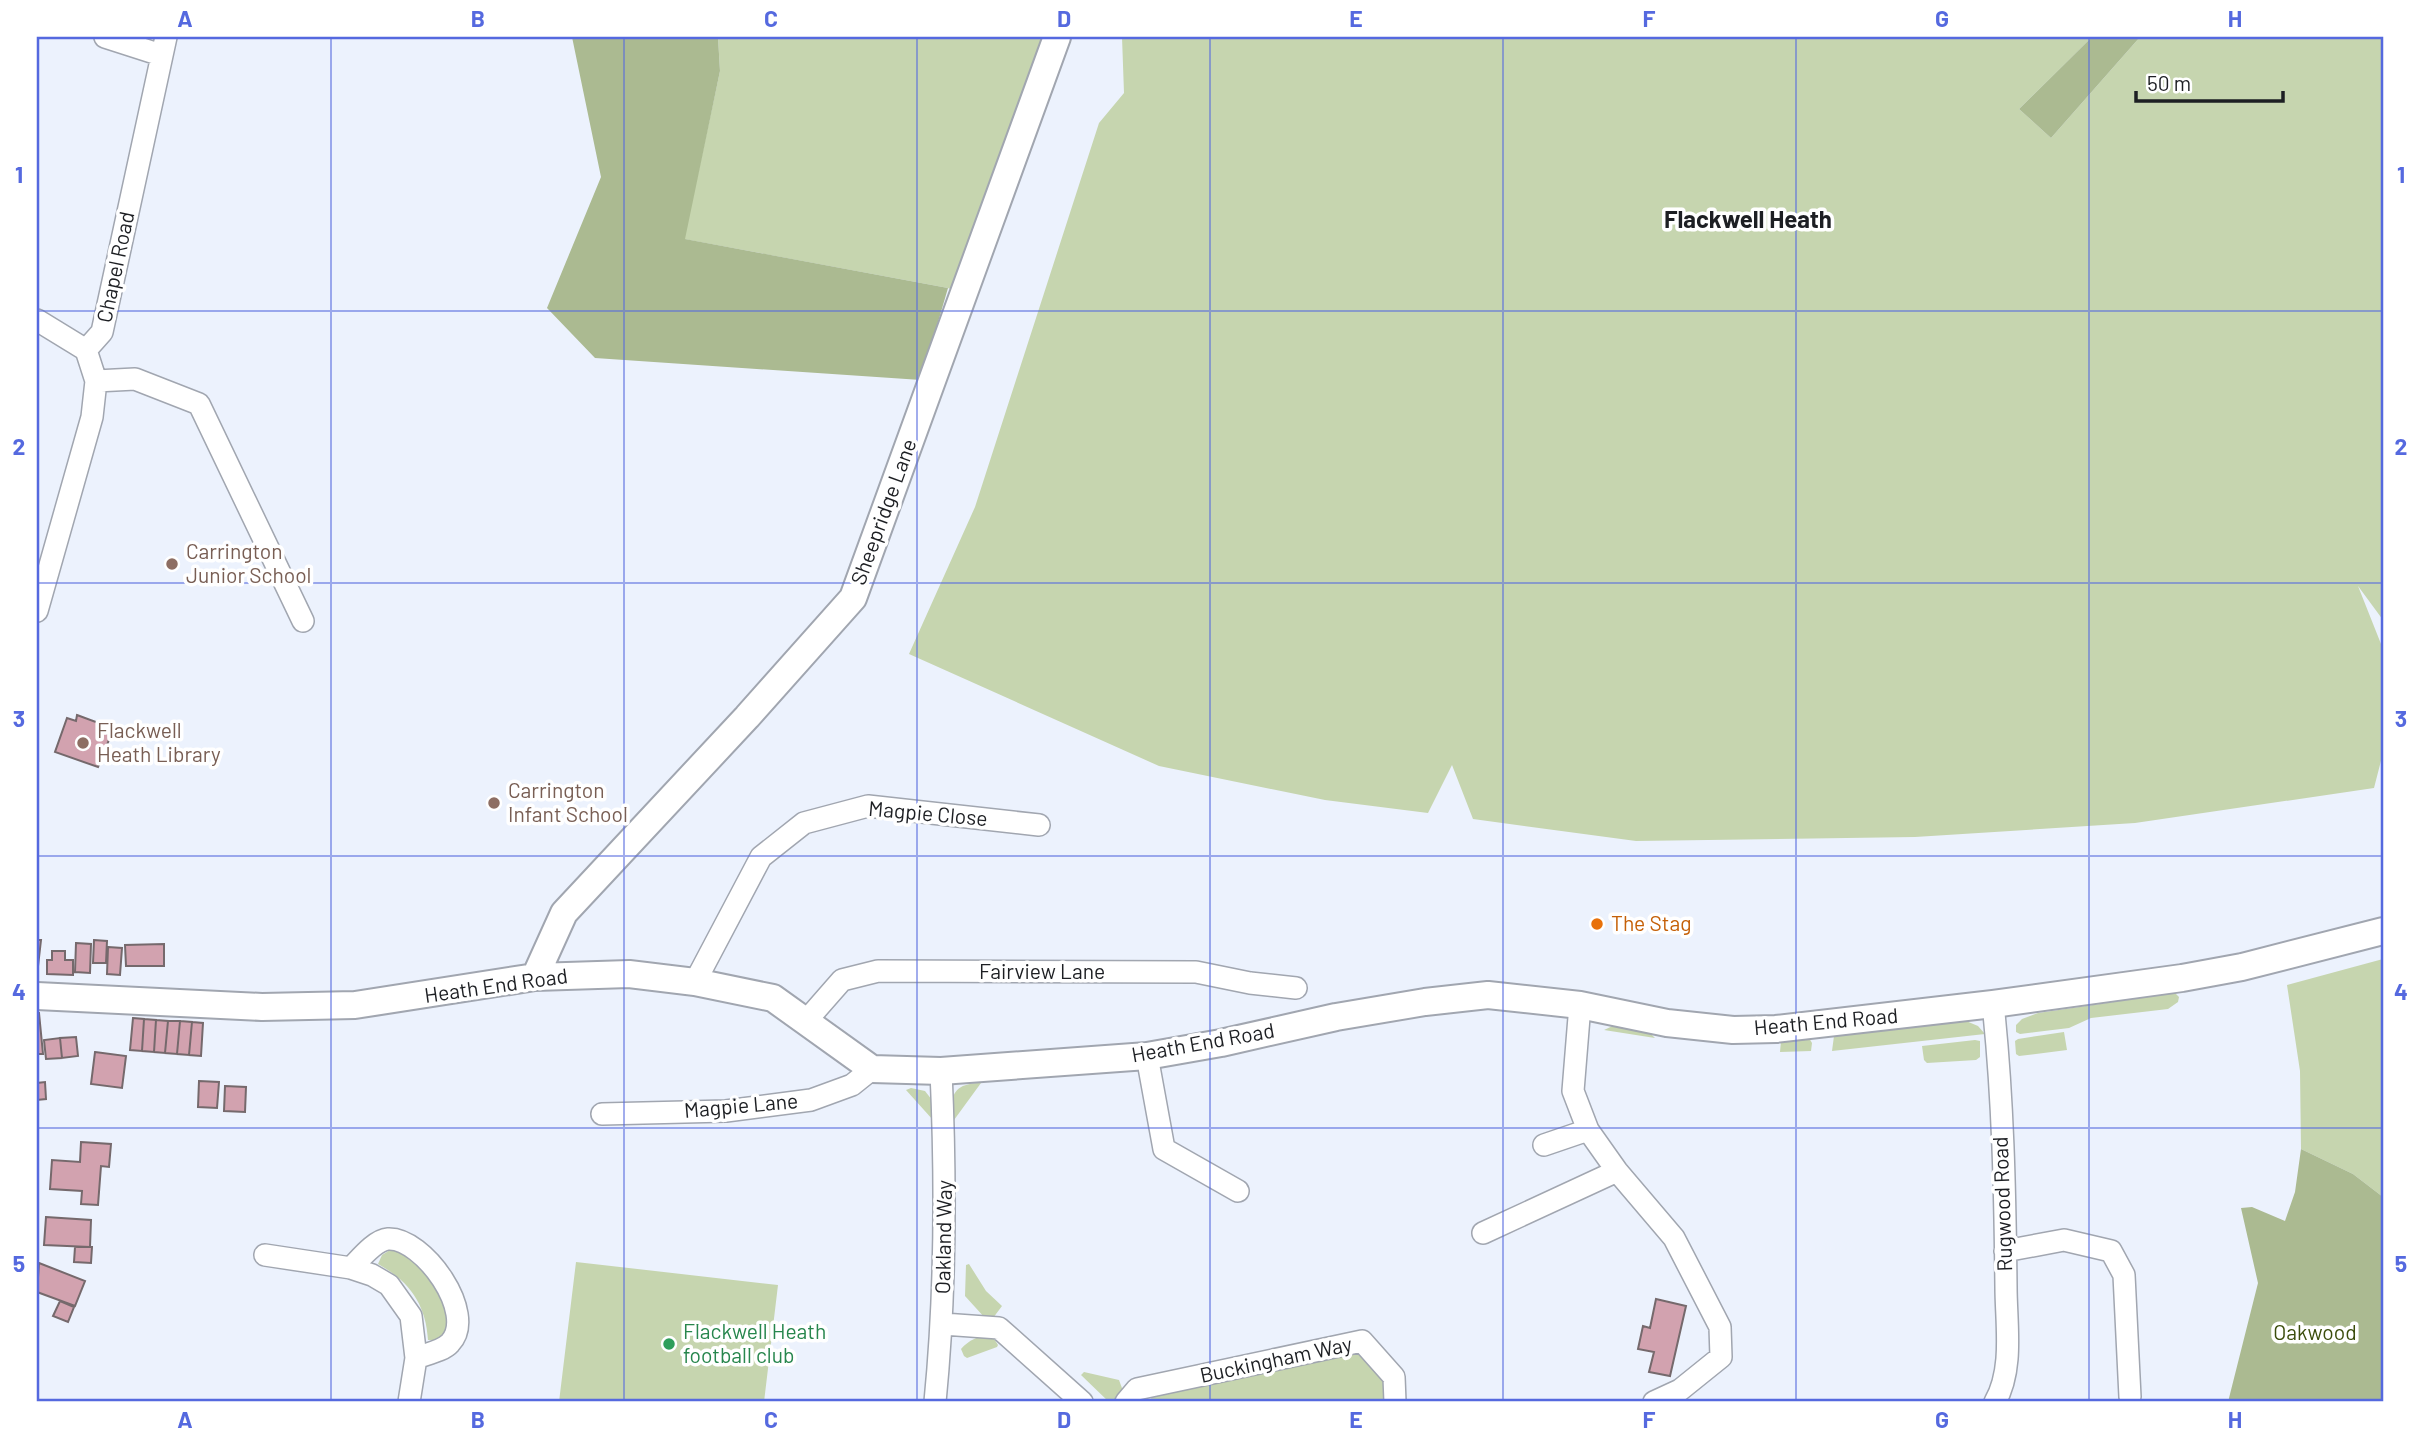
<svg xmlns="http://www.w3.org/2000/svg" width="2420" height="1439" font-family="Barlow,sans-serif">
<rect width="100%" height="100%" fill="#ecf2fd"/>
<path fill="#c6d5af" d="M718 37H1043L956 291 948 288 684 239 720 71Z
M1122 37H2092L2019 109 2051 138 2140 37H2383V620L2358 586 2383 649V753L2374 788 2135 823 1915 837 1636 841 1473 819 1452 765 1428 813 1325 800 1159 766 909 654 975 507 1099 123 1124 93Z
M2383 959V1197L2353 1174 2301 1149 2300 1071 2287 985Z
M2175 993 2179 997 2178 1002 2168 1009 2091 1018 2069 1028 2020 1034 2016 1032V1025L2022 1019 2038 1013Z
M1959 1018 1978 1026 1985 1034 1832 1051 1834 1036 1837 1033Z
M1617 1024 1646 1029 1655 1038 1604 1030Z
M2064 1032 2067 1050 2019 1056 2016 1054 2015 1041 2018 1039Z
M1809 1038 1812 1043 1811 1051 1780 1052 1781 1041Z
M1975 1040 1980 1041V1057L1976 1060 1927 1063 1924 1060 1922 1046Z
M981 1083 954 1120C948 1095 955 1083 981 1083Z
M911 1088 925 1091 932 1100 933 1120 906 1090Z
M401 1249C421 1257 457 1310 446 1332 445 1334 440 1339 438 1340H428C426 1304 409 1281 378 1264L382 1255 390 1250Z
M576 1262 778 1285 764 1402H559Z
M969 1264 986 1291 1002 1306 993 1318H985L965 1296 966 1265Z
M991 1334 998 1345 997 1347 967 1358 964 1356 961 1349C969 1340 978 1336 991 1334Z
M1351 1352H1369L1379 1359 1393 1402H1147L1155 1395Z
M1084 1372 1119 1380 1126 1399 1109 1402 1081 1375Z"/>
<path fill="#abba91" d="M572 37H718L720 71 685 239 948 288 921 380 595 358 547 308 601 177Z
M2092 37H2140L2051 138 2019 109Z
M2301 1149 2353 1174 2383 1197V1402H2228L2258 1283 2241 1208 2252 1207 2285 1221 2295 1192Z"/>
<path fill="#d2a2af" stroke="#75696c" stroke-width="2" d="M77 715 104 725 101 731 111 735 98 767 55 752 67 718 76 721Z
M37 940H41L37 975Z
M94 940 107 941 106 963H93Z
M76 943 91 944 90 973 75 972Z
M164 944V966H126L125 945Z
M108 947 122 948 120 975 107 974Z
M52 951H65V960H73V975L47 974V960H52Z
M37 1013H39L43 1054H37Z
M133 1018 144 1019 142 1051 130 1050Z
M144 1019 156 1020 154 1052 142 1051Z
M156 1020 168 1021 165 1053 154 1052Z
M168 1021H180L177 1054 165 1053Z
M180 1021 192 1022 189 1055 177 1054Z
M192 1022 203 1023 201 1056 189 1055Z
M76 1037 78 1056 62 1058 60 1038Z
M60 1038 62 1058 46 1059 44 1040Z
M95 1052 126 1056 122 1088 91 1084Z
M199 1081 219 1082 217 1108 198 1107Z
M45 1082 46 1099 37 1100V1083Z
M225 1086 246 1087 245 1112 224 1111Z
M81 1142 111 1144 109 1167 101 1166 98 1205 81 1204 82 1191 50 1189 52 1160 80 1162Z
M46 1217 91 1220 90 1247 44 1245Z
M75 1247H92L91 1263 74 1262Z
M39 1263 85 1281 75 1306 37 1292Z
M1656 1299 1686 1306 1670 1376 1649 1372 1654 1352 1638 1349 1643 1326 1650 1328Z
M60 1301 74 1307 68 1322 53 1316Z"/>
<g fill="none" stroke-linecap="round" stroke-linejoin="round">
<g stroke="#a1a6b0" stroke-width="24">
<path id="minor" d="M105 37 161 55
M37 320 86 350
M96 381 135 379 199 404 303 621
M37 611 92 417 96 381 86 350 102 332 166 37
M695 982 761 857 804 823 868 806 1039 825
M1993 1004C2003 1097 2005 1192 2006 1287 2006 1323 2014 1369 1995 1402
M1580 1005 1573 1091 1588 1130 1617 1171 1674 1238 1720 1327 1721 1357 1680 1390 1654 1402
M807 1020 842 980 878 971 1196 972 1250 983 1296 988
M1147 1056 1164 1149 1238 1191
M602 1114 726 1111 811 1100 852 1085 872 1069
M1544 1145 1588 1130
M1483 1233 1617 1171
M2005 1251 2064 1240 2111 1251 2124 1275 2130 1397
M265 1255 351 1268 372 1275 389 1285 411 1316 416 1358 409 1402
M351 1268C360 1259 375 1240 388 1239 423 1237 478 1314 450 1343 443 1351 426 1354 416 1358
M943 1324 999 1328 1082 1402
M935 1402C946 1291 946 1183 941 1071
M1126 1402 1137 1389 1362 1341 1394 1377 1395 1402"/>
</g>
<g stroke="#a1a6b0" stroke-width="30">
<path id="tertiary" d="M535 977 564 913 747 717 853 598 1057 37
M37 996 262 1007 355 1005 535 977 629 974 695 982 773 998 872 1069 941 1071 1147 1056 1221 1043 1336 1017 1425 1002 1488 995 1580 1005 1667 1023 1733 1030 1776 1029 1993 1004 2182 978 2242 967 2383 931"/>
</g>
<use href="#minor" stroke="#fff" stroke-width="21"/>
<use href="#tertiary" stroke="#fff" stroke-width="26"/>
</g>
<path fill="none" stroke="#5569df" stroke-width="2" stroke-opacity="0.55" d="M331 37V1402M624 37V1402M917 37V1402M1210 37V1402M1503 37V1402M1796 37V1402M2089 37V1402M37 311H2383M37 583H2383M37 856H2383M37 1128H2383"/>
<g fill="#8d6e63" stroke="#fff" stroke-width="2.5">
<circle cx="172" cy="564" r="7"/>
<circle cx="83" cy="743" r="7"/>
<circle cx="494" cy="803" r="7"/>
</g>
<circle fill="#e8710a" stroke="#fff" stroke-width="2.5" cx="1597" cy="924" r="7"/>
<circle fill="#2e9e5b" stroke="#fff" stroke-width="2.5" cx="669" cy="1344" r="7"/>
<g text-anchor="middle" stroke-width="7" stroke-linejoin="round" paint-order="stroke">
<g font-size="21" fill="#1d1f23" stroke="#fff">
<text transform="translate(116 267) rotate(-78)" y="7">Chapel Road</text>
<text transform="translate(884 512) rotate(-70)" y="7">Sheepridge Lane</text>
<text transform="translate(928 814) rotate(5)" y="7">Magpie Close</text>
<text x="1042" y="979">Fairview Lane</text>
<text transform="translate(496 986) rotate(-8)" y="7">Heath End Road</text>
<text transform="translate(1826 1022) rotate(-5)" y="7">Heath End Road</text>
<text transform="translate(1203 1043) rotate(-10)" y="7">Heath End Road</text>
<text transform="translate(741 1106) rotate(-5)" y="7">Magpie Lane</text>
<text transform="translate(2003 1204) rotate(-92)" y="7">Rugwood Road</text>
<text transform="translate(944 1237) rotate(-89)" y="7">Oakland Way</text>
<text transform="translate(1276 1360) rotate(-12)" y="7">Buckingham Way</text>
</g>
<g font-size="21" fill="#785e54" stroke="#fff" text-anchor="start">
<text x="186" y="559">Carrington<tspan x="186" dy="24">Junior School</tspan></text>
<text x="97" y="738">Flackwell<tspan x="97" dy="24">Heath Library</tspan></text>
<text x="508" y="798">Carrington<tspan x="508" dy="24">Infant School</tspan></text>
</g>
<g font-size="21" fill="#c56008" stroke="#fff" text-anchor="start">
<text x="1611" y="931">The Stag</text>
</g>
<g font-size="21" fill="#27864d" stroke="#fff" text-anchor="start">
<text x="683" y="1339">Flackwell Heath<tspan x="683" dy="24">football club</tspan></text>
</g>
<g font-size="21" fill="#3b4d0c" stroke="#fff">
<text x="2315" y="1340">Oakwood</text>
</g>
<g font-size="24" font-weight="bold" fill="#1d1f23" stroke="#fff">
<text x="1748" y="228">Flackwell Heath</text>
</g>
</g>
<rect width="2420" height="1439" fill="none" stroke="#ffffff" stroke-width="77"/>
<path d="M2136 91v10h147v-10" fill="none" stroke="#1d1f23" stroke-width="3.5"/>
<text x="2147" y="91" font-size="21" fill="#1d1f23" stroke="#ffffff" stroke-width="5" paint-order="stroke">50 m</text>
<rect x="38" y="38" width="2344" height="1362" fill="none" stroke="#5569df" stroke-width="2.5"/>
<g font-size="23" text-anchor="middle" font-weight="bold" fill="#5569df">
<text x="185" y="27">A</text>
<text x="478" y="27">B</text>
<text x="771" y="27">C</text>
<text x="1064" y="27">D</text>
<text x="1356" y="27">E</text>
<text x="1649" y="27">F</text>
<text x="1942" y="27">G</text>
<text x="2235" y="27">H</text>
<text x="19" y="183">1</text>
<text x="2401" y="183">1</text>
<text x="19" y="455">2</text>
<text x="2401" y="455">2</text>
<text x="19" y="727">3</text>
<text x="2401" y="727">3</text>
<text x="19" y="1000">4</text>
<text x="2401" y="1000">4</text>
<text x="19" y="1272">5</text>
<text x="2401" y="1272">5</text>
<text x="185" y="1428">A</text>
<text x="478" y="1428">B</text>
<text x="771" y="1428">C</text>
<text x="1064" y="1428">D</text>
<text x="1356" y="1428">E</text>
<text x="1649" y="1428">F</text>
<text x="1942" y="1428">G</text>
<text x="2235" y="1428">H</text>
</g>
</svg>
